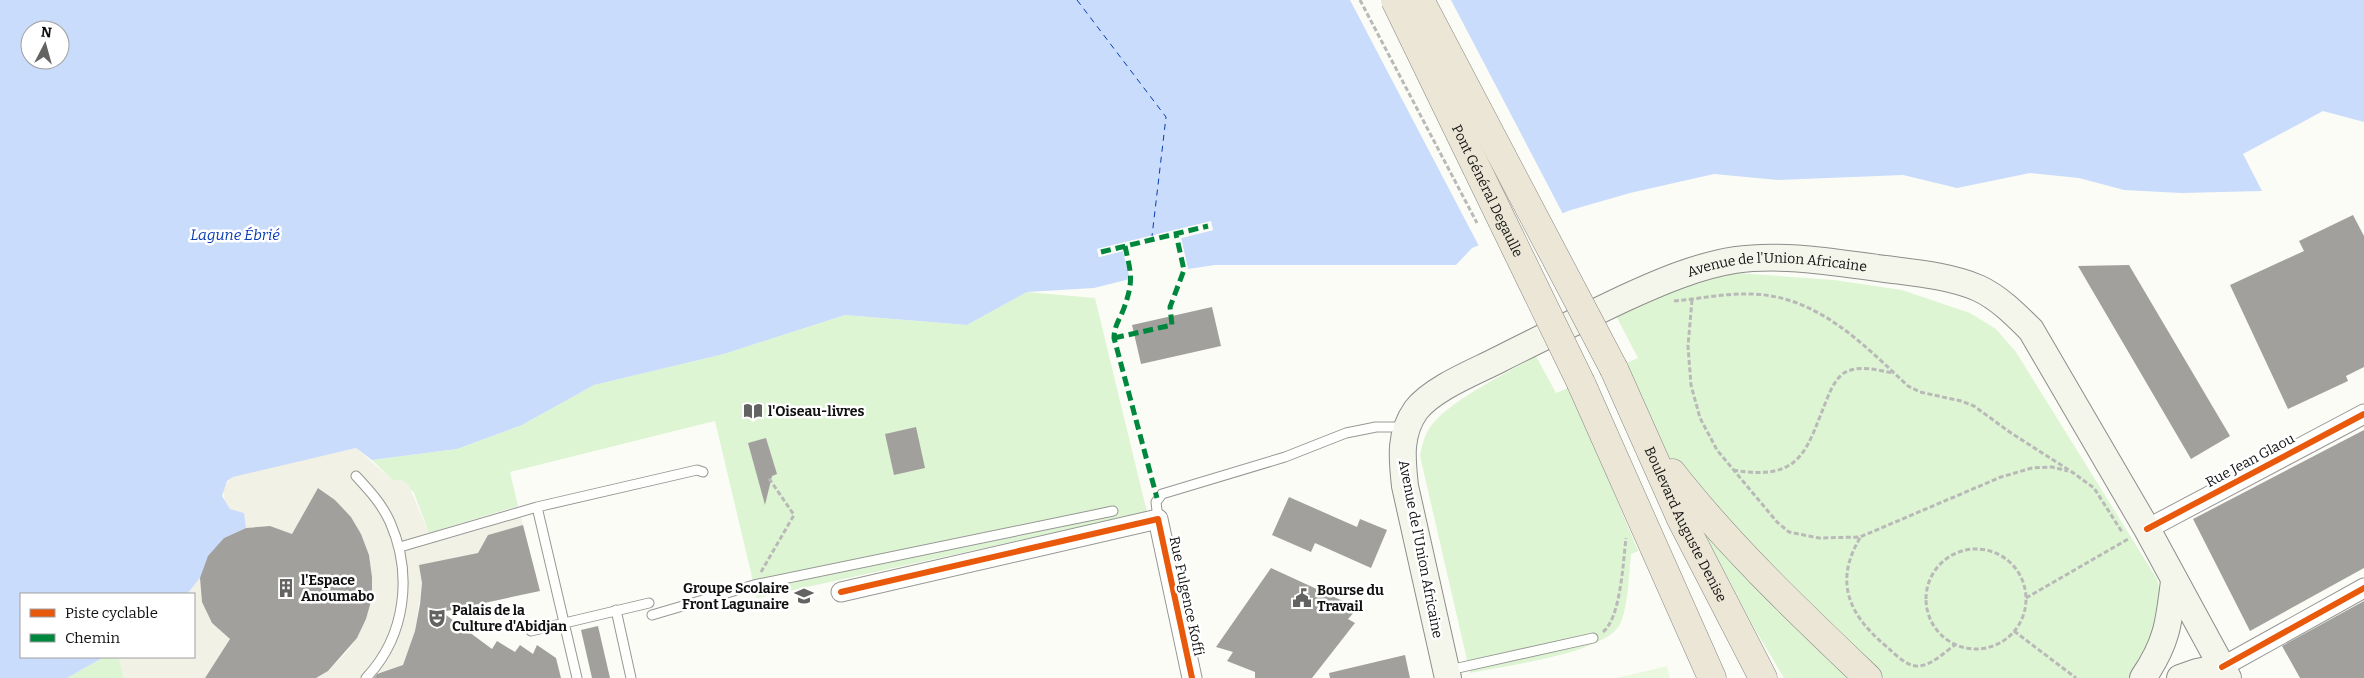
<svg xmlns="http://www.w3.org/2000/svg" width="2364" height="678" font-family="Bitter,serif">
<rect width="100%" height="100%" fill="#fcfcf7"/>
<path fill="#def5d4" d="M1737 273 1834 280 1902 290 1970 313 1996 329 2016 352 2157 579 2163 604 2136 678H1784L1753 626 1706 536 1705 506 1665 455 1624 364 1638 358 1615 314 1706 277Z
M1027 292 1095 298 1147 512 757 598 715 421 510 472 518 506 429 533 414 493 401 480H392L372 460 457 449 522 425 594 385 724 354 845 315 967 325Z
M1536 356 1556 393 1570 387 1638 551 1631 554C1629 573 1628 611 1619 626 1601 654 1504 666 1470 673L1420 456C1422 446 1424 436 1430 427 1451 399 1506 374 1536 356Z
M104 657H119L124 678H67Z"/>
<path fill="#eaf8df" d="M1667 666 1670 678H1617Z"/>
<path fill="#f1f1e6" d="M356 448 392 480H401L408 484 429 533 518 506 523 525 488 535 478 553 420 566 422 583 415 631 403 665 395 668 387 678H316L328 671 344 655 357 638 366 619 372 598V577L369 555 361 534 351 517 335 500 319 488 292 534 270 526 246 528 244 513 230 509 225 503 223 488 232 477 240 474Z
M200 578 202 602 212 623 230 639 206 676 208 678H124L119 657H194V594H187Z"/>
<path fill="#c9dcfb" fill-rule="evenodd" d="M0 0H2364V122L2323 111 2243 154 2262 191 2181 193 2124 190 2079 178 2030 173 1957 188 1903 175 1778 180 1714 174 1630 193 1571 210 1472 248 1456 265H1215L1188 269 1181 238 1213 230 1210 222 1097 249 1099 257 1123 251 1130 279 1094 288 1027 292 967 325 845 315 724 354 594 385 522 425 457 449 372 460 356 448 233 477 227 481 222 496 230 509 244 513 246 528 224 538 200 578 187 594H21V657H104L67 678H0ZM30 30H60V60H30Z"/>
<path fill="#fcfcf7" d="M1350 0H1451L1564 216 1480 248Z
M1211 221 1213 230 1181 238 1188 269 1186 270 1179 237 1210 229 1209 224 1100 251 1101 254 1125 249 1132 279H1130L1123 251 1099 257 1097 249Z"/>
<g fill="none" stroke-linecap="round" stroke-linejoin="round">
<path stroke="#0a3cb3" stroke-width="1" stroke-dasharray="6 5" stroke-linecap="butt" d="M1077 0 1166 117 1152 236"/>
</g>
<path fill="#a1a09c" d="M2353 215 2364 236V367L2346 376 2348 381 2288 409 2230 285 2304 251 2299 241Z
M2129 265 2230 436 2191 459 2078 266Z
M1212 307 1221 346 1141 364 1132 325Z
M916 427 925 468 894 475 885 434Z
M2364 430V568L2250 631 2193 519Z
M766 438 777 474 772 476 765 505 748 443Z
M318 488 335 500 351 517 361 534 369 555 372 577V598L366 619 357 638 328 671 316 678H205L230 639 212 623 202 602 200 578 208 556 224 538 246 528 270 526 292 534Z
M1289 497 1357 527 1360 519 1387 530 1371 568 1315 543 1311 552 1272 535Z
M523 525 540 591 442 612 492 649 497 641 515 652 520 645 533 654 537 645 556 658 561 678H374L377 674 403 665 415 631 420 604 422 583 419 565 478 553 488 535Z
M1271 568 1358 608 1348 619 1355 623 1312 678H1255V672L1227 661 1233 652 1216 647Z
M2364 601V678H2300L2282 646Z
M598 626 610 678H592L581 630Z
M1405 655 1410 678H1330L1329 673Z"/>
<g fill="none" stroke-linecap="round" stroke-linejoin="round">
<g stroke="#979795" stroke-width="11">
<path id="lane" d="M356 476C369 490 382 504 390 522 413 574 406 636 366 678
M537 507 577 678
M1158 519 1156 502 1162 494 1285 457 1346 433 1376 427H1403
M400 547 537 507 697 470 703 472
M616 610 631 678
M652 615 754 585 1113 511
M531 631 649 603
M1449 670 1593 638"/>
</g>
<g stroke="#979795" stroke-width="21">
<path id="street" d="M2147 529 2364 414
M841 592 1158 519 1192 678
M2222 667 2364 588"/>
</g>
<g stroke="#8d8d8b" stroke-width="28">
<g id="secondary">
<path id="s1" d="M1448 678 1405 486C1402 459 1399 434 1416 410 1433 388 1475 372 1500 359 1541 338 1583 318 1625 298 1660 282 1697 266 1735 260 1784 253 1837 263 1885 269 1916 273 1950 276 1978 288 1998 297 2015 314 2031 330L2147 529 2228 678"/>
<path d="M2143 678C2167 643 2169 623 2174 581"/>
<path d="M2180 678 2197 672 2222 667"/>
</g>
</g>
<g stroke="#848482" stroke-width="29">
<g id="highway">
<path id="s2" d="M1614 369 1681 519 1763 678"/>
<path d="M1581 383 1712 678"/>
<path d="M1672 473C1730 547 1800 613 1868 678"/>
</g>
</g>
<path stroke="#b9b9b8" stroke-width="3" stroke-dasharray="5 2.5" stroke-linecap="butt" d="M1692 300 1688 346 1691 385 1700 418 1717 450 1777 522 1789 532 1819 538 1860 537 2001 477 2032 468 2052 467 2068 471
M1674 301C1698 299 1725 293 1750 294 1817 295 1863 344 1908 386L1920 392 1961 401 1974 406 2011 433 2072 472 2094 488 2122 532
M1733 470C1804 482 1806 449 1829 394 1833 385 1839 374 1848 371 1863 365 1879 371 1894 373
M1860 538C1833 583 1850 616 1887 647 1895 654 1905 665 1916 666 1930 667 1945 652 1956 644
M1926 599a50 50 0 1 1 100 0a50 50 0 1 1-100 0Z
M761 572 794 515 768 477
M2026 598 2130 538
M2014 631 2076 678
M1603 632C1621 617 1623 562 1626 538"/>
<use href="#lane" stroke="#fffffe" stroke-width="9"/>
<use href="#street" stroke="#fffffe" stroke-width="19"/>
<use href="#secondary" stroke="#f4f6eb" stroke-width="26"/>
<use href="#highway" stroke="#ece6d6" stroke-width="28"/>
<g stroke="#848482" stroke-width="29" stroke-linecap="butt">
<g id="highway-bridge">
<path id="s3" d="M1395 0 1581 383"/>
<path d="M1420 0 1614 369"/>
</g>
</g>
<path stroke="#b9b9b8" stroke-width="3" stroke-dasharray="5 2.5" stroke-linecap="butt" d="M1360 0 1477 223"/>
<use href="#highway-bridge" stroke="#ece6d6" stroke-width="28"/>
<path stroke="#00873e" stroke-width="5" stroke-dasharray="10 5" stroke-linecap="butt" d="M1125 246C1131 274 1134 280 1124 308 1120 319 1114 326 1114 338L1157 498
M1101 252 1208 226
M1114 338 1172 325 1170 307 1184 270 1176 234"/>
<g stroke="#fff" stroke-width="9">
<path id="cycleway" d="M2147 529 2364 414
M841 592 1158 519 1192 678
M2222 667 2364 588"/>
</g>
<use href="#cycleway" stroke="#e8590c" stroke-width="6"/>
</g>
<defs>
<g id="library-bare" transform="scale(1.5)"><path d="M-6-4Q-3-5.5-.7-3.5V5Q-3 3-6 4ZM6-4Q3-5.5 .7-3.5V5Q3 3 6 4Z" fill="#636362" stroke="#fff" stroke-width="2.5" paint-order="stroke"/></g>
<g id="building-bare" transform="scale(1.5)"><path d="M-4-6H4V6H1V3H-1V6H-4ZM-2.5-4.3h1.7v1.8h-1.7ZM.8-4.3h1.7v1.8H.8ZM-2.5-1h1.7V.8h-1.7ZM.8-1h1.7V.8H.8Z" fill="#636362" stroke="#fff" stroke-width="2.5" paint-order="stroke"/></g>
<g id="school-bare" transform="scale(1.5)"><path d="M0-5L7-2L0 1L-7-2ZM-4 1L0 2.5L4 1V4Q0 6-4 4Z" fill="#636362" stroke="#fff" stroke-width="2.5" paint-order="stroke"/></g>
<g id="civic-bare" transform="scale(1.5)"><path d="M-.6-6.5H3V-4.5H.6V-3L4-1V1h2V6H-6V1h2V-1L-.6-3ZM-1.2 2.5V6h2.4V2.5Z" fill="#636362" stroke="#fff" stroke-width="2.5" paint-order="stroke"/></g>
<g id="theatre-bare" transform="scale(1.5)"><path d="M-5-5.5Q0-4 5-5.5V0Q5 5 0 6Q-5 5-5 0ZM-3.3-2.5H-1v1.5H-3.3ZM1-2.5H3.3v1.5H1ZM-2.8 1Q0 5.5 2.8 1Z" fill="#636362" stroke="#fff" stroke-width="2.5" paint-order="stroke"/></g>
</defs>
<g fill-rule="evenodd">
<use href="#library-bare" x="753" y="411"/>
<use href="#building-bare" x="286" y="588"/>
<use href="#school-bare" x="804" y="596"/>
<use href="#civic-bare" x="1302" y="598"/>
<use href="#theatre-bare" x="437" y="618"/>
</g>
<g text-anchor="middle" stroke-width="5" stroke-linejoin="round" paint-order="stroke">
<g font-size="14" fill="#111" stroke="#fff">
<text dy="5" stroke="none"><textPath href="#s3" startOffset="212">Pont Général Degaulle</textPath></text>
<text dy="5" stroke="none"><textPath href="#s1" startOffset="672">Avenue de l'Union Africaine</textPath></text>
<text transform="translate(2250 460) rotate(-28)" y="5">Rue Jean Glaou</text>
<text dy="5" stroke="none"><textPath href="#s2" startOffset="171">Boulevard Auguste Denise</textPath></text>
<text transform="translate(1421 549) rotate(79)" y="5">Avenue de l'Union Africaine</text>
<text transform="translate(1187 596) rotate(78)" y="5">Rue Fulgence Koffi</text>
</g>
<g font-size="14" font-weight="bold" fill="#111" stroke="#fff" text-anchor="start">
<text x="768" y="416">l'Oiseau-livres</text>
<text x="301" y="585">l'Espace<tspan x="301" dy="16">Anoumabo</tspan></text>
<text x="789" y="593" text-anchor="end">Groupe Scolaire<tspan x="789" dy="16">Front Lagunaire</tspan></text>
<text x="1317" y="595">Bourse du<tspan x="1317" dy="16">Travail</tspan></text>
<text x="452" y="615">Palais de la<tspan x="452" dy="16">Culture d'Abidjan</tspan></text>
</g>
<g font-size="15" font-style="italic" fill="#0a3cb3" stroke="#fff">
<text x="235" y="240">Lagune Ébrié</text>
</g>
</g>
<rect x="20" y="593" width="175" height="65" fill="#ffffff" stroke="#a0a0a0"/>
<rect x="30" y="609" width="25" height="8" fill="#e8590c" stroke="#a0a0a0"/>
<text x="65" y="618" font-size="15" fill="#111111">Piste cyclable</text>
<rect x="30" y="634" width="25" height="8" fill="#00873e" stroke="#a0a0a0"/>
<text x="65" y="643" font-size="15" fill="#111111">Chemin</text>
<g transform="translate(45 45) rotate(6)"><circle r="24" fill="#ffffff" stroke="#a0a0a0"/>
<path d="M0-4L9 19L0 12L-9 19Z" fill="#636362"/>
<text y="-8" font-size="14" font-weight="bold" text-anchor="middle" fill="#111111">N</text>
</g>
</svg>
